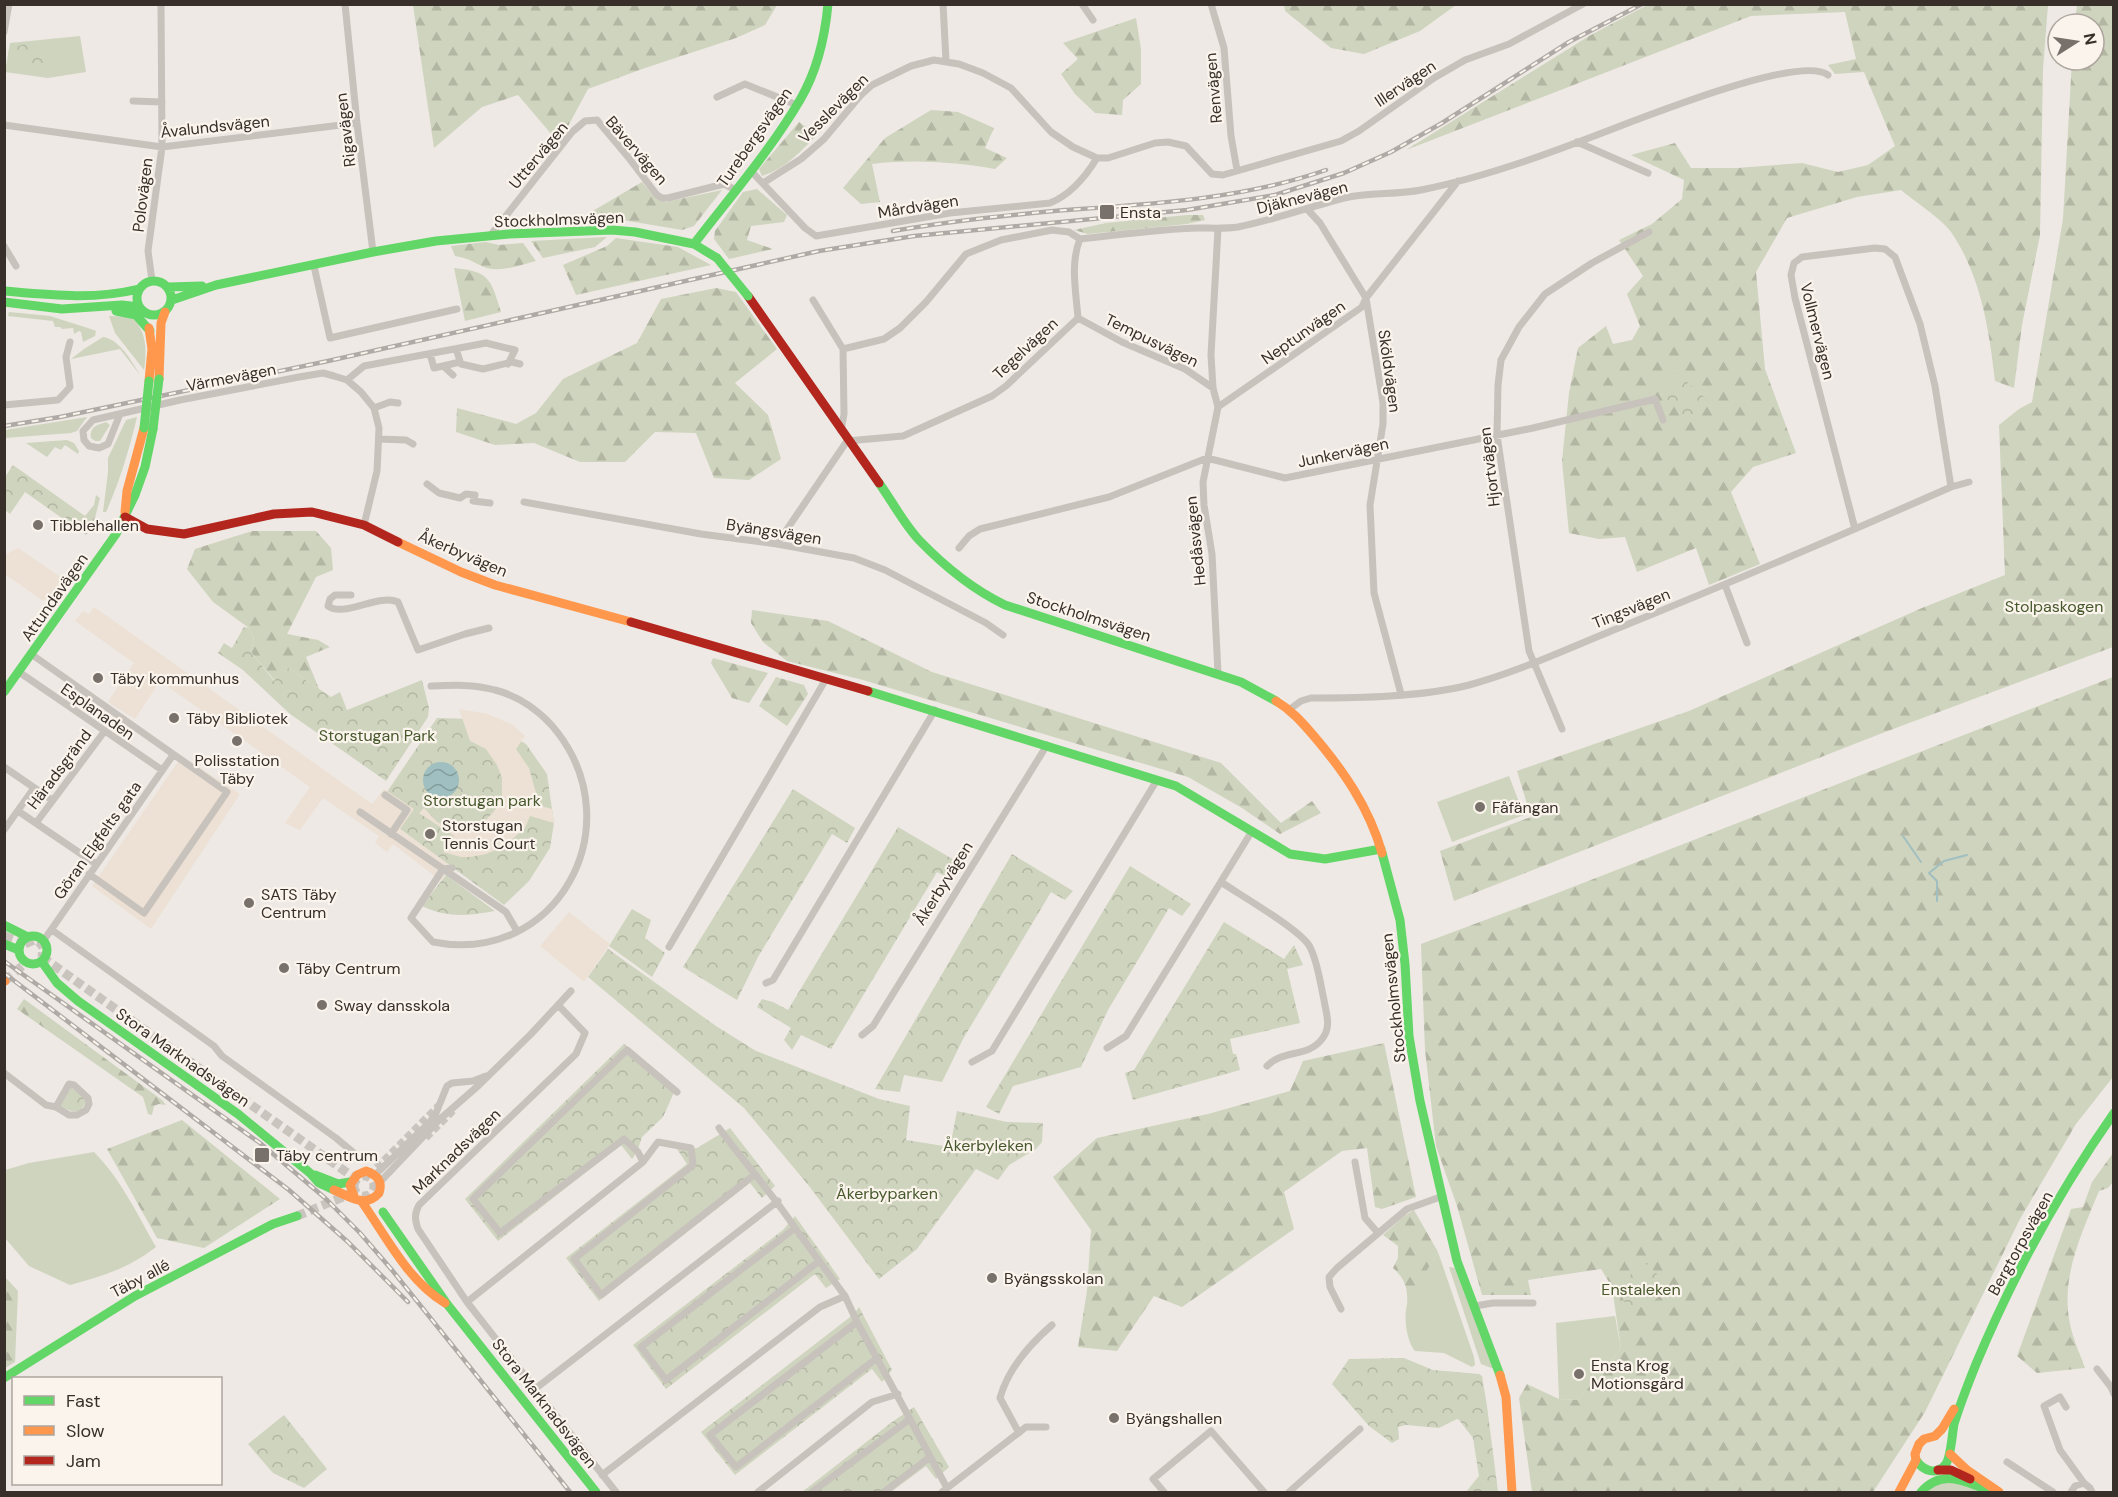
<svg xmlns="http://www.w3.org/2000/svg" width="2118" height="1497" font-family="'DM Sans',sans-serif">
<defs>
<pattern id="forest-firs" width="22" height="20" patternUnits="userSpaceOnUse" patternTransform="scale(1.5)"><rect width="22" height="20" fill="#cfd4be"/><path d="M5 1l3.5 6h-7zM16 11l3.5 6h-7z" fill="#b2b6a3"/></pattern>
<pattern id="park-crowns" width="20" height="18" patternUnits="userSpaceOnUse" patternTransform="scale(1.5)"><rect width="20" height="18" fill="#cfd4be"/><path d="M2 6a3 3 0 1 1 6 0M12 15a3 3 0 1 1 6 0" fill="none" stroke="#b2b6a3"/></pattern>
<pattern id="water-waves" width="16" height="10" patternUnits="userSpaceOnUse" patternTransform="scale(1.5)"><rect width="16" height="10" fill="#a0bfc0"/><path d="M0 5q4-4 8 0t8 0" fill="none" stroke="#839c9c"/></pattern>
</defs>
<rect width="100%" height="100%" fill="#eee9e4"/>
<path fill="#cfd4be" d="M80 36 86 72 48 78 5 72 10 43Z
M9 312 50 316 94 330 96 331 95 336 83 342 81 332 79 331 74 334 73 328 62 329 60 327H55L53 321 8 316Z
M109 316 131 317C147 330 147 351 144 370L115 333Z
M103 337C119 339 132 361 140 375L120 349 71 359 84 349Z
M87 417 77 431 71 433 5 438V430Z
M137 417C129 450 120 481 106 512H103L108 472V458L126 420Z
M106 422 110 425 100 441H95L91 438C89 427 97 425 106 422Z
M67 440 74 443 79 451 78 454 65 445 61 450 55 447 47 457 26 443Z
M1509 776 1524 815 1452 842 1437 802Z
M94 1152C121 1179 137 1214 156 1247 129 1268 103 1276 70 1285L29 1266 5 1238V1170L29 1163Z
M1438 1252 1474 1357 1475 1365 1472 1367 1444 1353 1415 1351C1406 1341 1403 1314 1408 1301 1416 1284 1428 1268 1438 1252Z
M1449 1267 1455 1268 1494 1369 1481 1364Z
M1615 1316 1621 1349 1578 1400 1559 1399 1556 1323Z
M1944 1480 1985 1492H1926L1931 1486Z"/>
<path fill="url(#forest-firs)" d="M413 5V4L777 5 765 25 736 38 645 68 588 89 559 143 518 95 482 107 434 148Z
M1284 5V4L1456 5 1420 31 1364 54 1331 48 1285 11Z
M1647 5H2048L2043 69 2040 235 2022 325 2014 388 1995 381C1989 329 1981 276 1951 232 1942 219 1914 201 1901 190L1857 197 1787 218 1756 272 1765 369 1796 453 1753 467 1731 492 1760 564 1709 585 1696 548 1637 572 1625 537 1599 539 1569 533 1562 461 1569 393 1578 348 1606 326 1613 344 1632 340 1640 326 1627 294 1643 276 1619 240 1652 224 1682 199 1684 180 1631 155 1675 143 1691 168H1737L1802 163 1838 172 1868 165 1895 146 1864 72 1835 74 1828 65 1856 59 1845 12 1751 16 1406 150 1589 36Z
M2077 5H2113V647L1885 732 1454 901 1440 851 1531 817 1517 771 1689 711 1922 608 2005 575 1999 425 2019 409 2032 402 2063 219 2072 60H2094V24H2075Z
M1136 18 1141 49V84L1123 100 1122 115 1095 113 1075 94 1061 74 1078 59 1063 43Z
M931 110 958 112 994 128 985 148 1007 158 995 169C955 162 913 159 872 164L880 202 861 204 843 188 885 138Z
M799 122 817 135C800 152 785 169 762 176L759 169Z
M642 182 652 194 666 202 722 190 694 226 682 230 605 217 574 222Z
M757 189 787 215 784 222 751 226 747 240 773 249 729 259 714 239 715 231 743 192Z
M1187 215H1203L1205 220 1187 224 1088 234 1074 230 1106 223Z
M607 237 595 247 543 258 531 241Z
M616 238 678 247 711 265 576 295 563 265 607 246Z
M486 242 499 245 523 243 536 261C521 265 503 272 487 268 475 264 470 258 455 256L451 246Z
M454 268C490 271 491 280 501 312L465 321Z
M716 288 736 292 777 349 735 383 768 415 781 459 749 480 714 478 696 433 655 432 625 462H580L534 443 495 445 456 432 457 408 516 424 536 413 563 379 637 343 661 299Z
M252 531H316L331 548 333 570 316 577 287 634 318 640 330 647 306 657 319 689 288 668 275 681 251 652 254 638 249 628 213 602 187 569 195 549Z
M752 610 828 621 932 672 1221 763 1281 823 1312 801 1321 813 1280 834 1242 808 1188 777 863 680 787 661 763 642 751 623Z
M713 658 768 673 749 703 732 698 711 663Z
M776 677 804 685 808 694 787 726 759 706Z
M2113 677V1077L2076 1124 2020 1219 1925 1412 1873 1492H1532L1519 1398 1527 1384 1559 1399 1578 1400 1621 1349 1612 1287 1601 1269 1528 1280 1531 1295H1482L1457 1206 1436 1146 1425 1050 1421 944 1547 897Z
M24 999 162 1100 166 1105 159 1104 154 1106 152 1115 148 1114 143 1097 17 1009Z
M1384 1043 1416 1197 1382 1209 1375 1207 1367 1148 1342 1151 1284 1192 1294 1229 1182 1307 1154 1296 1117 1351 1078 1347 1087 1291 1091 1230 1053 1177 1097 1138 1208 1114 1290 1091 1303 1061Z
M182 1120 280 1199 204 1248 157 1238 107 1149Z
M2113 1153V1182L2108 1188 2099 1191C2082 1233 2060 1277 2070 1324 2073 1339 2080 1354 2085 1368L2037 1373 2017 1356 2071 1209 2083 1207 2092 1182Z
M1414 1210 1438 1252 1407 1303C1408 1288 1405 1279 1393 1268L1398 1258V1246L1383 1235 1404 1216Z
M5 1277 18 1291 15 1362 5 1368Z"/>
<path fill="url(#park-crowns)" d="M35 41 52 55 50 67C35 67 23 56 8 57L9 49Z
M1677 373 1707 400 1693 424 1659 391Z
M13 465 85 516 94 505 96 495 100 498 95 518 86 535 25 492 10 514 5 510V477Z
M244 627 249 628 254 638 251 652 274 681 288 668 331 697 340 692 347 710 422 680 429 708 428 717 386 781 290 714 243 670 218 653 224 643 232 648Z
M437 718 474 719 499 728 526 744 547 774 554 823 550 848 529 881 504 905 400 829 387 792Z
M793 789 855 828 847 843 832 834 758 957 737 1000 683 967Z
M898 827 961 864 952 880 937 872 831 1049 801 1035 792 1050 784 1040 791 1028 757 1007 762 999 773 1002 788 1010Z
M1012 854 1073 891 1065 900 1051 892 963 1039 942 1082 904 1075 900 1092 875 1089Z
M1130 866 1191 904 1182 916 1169 908 1108 1010 1081 1067 1013 1086 999 1114 986 1107Z
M446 875 495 911C468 916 447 918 422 906Z
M632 909 651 920 645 938 665 953 652 977 609 946Z
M1224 922 1284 959 1294 945 1303 965 1287 969 1300 1023 1230 1039 1233 1054H1236L1240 1070 1133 1100 1125 1073 1134 1070Z
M608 949 716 1026 756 1051 879 1099 910 1106 906 1140 950 1147 957 1111 1007 1122 1043 1123 1042 1142 1036 1149 1009 1165 998 1180 976 1169 917 1249 879 1279 809 1186 744 1108 588 977Z
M624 1044 676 1088 663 1117 642 1137 637 1152 632 1159 621 1145 498 1241 465 1199Z
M71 1088 82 1093 86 1102C79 1116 71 1112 59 1105Z
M730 1128 775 1186 762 1198 750 1183 599 1301 566 1258 687 1164 677 1149 697 1148Z
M795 1216 840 1279 826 1288 815 1274 666 1389 633 1345 783 1230Z
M1646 1263H1649C1653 1272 1661 1276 1664 1286 1655 1305 1647 1309 1627 1307L1620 1293 1623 1280Z
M859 1307 892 1370 882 1382 872 1369 735 1475 701 1432 854 1314Z
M1404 1358 1433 1370 1479 1374 1482 1376 1487 1406 1498 1492H1466L1479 1476 1473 1438 1459 1420 1457 1419 1439 1428 1406 1425 1398 1427 1399 1439 1392 1443 1369 1426 1332 1384 1349 1359Z
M914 1407 949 1467 936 1479 926 1466 891 1492H802L892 1422Z
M284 1415 327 1469 304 1488 273 1473 248 1444Z"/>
<path fill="#ece1d4" d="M18 548 65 580 55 593 43 601 5 574V555Z
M94 607 372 804 384 789 414 809 400 829 451 866 441 881 393 844 387 852 375 843 379 836 323 798 300 830 285 823 310 787 160 681 135 719 108 702 134 663 75 621 83 611 89 614Z
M459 709 488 714 513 725 525 736 516 749 529 768 536 793 537 805 552 809 554 823 530 816 525 828 503 847 486 854 470 857H461L443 852 454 836 419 813 424 808 437 822 452 828 470 827 487 819 495 810 502 796V778L497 765 486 749 470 741Z
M182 756 240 794 151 929 92 886Z
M569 912 610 944 584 982 540 946Z"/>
<path fill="url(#water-waves)" d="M423 780a18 18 0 1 1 36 0a18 18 0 1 1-36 0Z"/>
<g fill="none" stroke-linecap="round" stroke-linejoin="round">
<path stroke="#a0bfc0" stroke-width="2" d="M1903 836 1921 862
M1937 901V881L1929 873 1944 861 1967 855"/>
<path stroke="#cac4bf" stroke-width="7" stroke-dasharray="7 3.5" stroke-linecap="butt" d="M426 1138 454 1110
M369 1175 439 1105"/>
<path stroke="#cac4bf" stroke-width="9" stroke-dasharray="9 4.5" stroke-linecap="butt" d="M4 936 25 944
M25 944 34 940 39 942 43 947 42 957
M42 957 356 1179
M5 981 29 960
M354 1186a10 10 0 1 1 20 0a10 10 0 1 1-20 0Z
M297 1216 350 1194"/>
<path stroke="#c8c2bc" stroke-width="7" d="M345 4 357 123 373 252
M943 4 946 61
M1082 4 1093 20
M1211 4 1224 48 1231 136 1237 170
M4 32 9 4
M717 97 745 84 797 105
M133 101 162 102
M4 125 162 147 357 123
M1577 142 1648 173
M751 171 805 228 816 236 950 213 1050 203C1070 195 1086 176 1097 158
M763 183 801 159 824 139 860 96 872 85 911 66 934 60 959 64 983 73 1011 88 1051 132 1073 147 1097 158H1108L1155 143 1168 142 1186 146 1212 174 1223 175 1341 141 1359 131 1434 78 1465 60 1509 44 1583 4
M1307 209 1320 223 1366 298 1383 403V424L1370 505 1374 593 1401 694
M1218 229 1211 355 1213 388 1218 407 1203 482 1204 505 1212 554 1218 673
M490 236 572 132 585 121 597 120 628 157 657 195 662 198H668L724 184 736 190
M4 246 16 266
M314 266 330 338 457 309
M152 280 148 251 162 147 161 4
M813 300 843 349 844 414 841 431
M1078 318 1122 342 1185 369 1213 388
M1078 318C1076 292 1070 263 1080 239
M456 349 461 364 483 369 512 362 520 364
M843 349 884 339 900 328 926 302 966 254 1001 240 1052 230 1069 232 1080 239C1119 235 1159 229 1198 228 1211 228 1225 229 1238 227 1274 220 1309 207 1344 198 1369 192 1396 195 1421 190 1491 176 1561 149 1628 123 1661 111 1801 55 1828 75
M430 354 434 368 443 366 453 375
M443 366 460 362
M347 380 364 366 486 343 515 350 508 364
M4 405 58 400 70 387 66 357 70 342
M1218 407 1362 307 1366 298 1458 181
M374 408 390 402 398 403
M120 414 108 444 99 448 89 446 84 440 83 431 93 420 180 400 299 377 323 373 334 376 347 380 361 392 374 408 379 428 377 471 364 525
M379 439 406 440 413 444
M427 484 439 493 460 498 466 494 475 495 473 501 490 503
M524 502 701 534 777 544 854 558 885 570 986 623 1003 635
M1855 529 1795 298 1791 275 1794 263 1802 257 1875 248 1885 249 1895 257 1920 324 1935 386 1951 487
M777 544 847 441 903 436 992 396 1006 386 1078 318
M959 548 969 536 980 529 1109 497 1207 458 1285 478 1533 428 1655 399 1663 420
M1725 585 1747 643
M351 595H335L330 599 328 606C343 618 379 593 398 602L418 650 465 634 489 628
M31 654 227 792 144 913 89 874
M19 672 162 770
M431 686C453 685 474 684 495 690 519 696 542 712 558 733 631 829 556 966 433 942L411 918 443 869 452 868
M1290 709 1301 701 1311 698C1360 698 1421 697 1469 685 1521 671 1571 647 1621 627 1732 582 1842 535 1951 487L1969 482
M1562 729 1529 651 1497 435 1498 385 1501 360 1519 327 1545 294 1592 263 1649 232
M4 767 52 800
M385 795 407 810 391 834
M18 811 96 864
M360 812 506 912 517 931
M36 823 104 732
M4 830 34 788
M1221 882C1240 895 1301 930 1310 947 1318 963 1320 982 1324 1000 1326 1013 1332 1027 1322 1039 1308 1058 1283 1049 1267 1066
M52 930 214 1046 222 1056 336 1138 361 1159
M44 940 173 755
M669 947 826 679
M766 983 773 980 935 710
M558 1005 585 1033 576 1054 419 1205C414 1214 415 1220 418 1229L467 1302 616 1492
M862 1035 873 1026 1047 745
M1107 1048 1126 1036 1252 831
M972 1062 992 1051 1157 780
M4 1073 46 1105 56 1107 69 1115H77L86 1110 89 1104 88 1098 74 1085 69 1084 56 1107
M719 1128C744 1162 772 1193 795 1228L641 1347 666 1380 819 1261
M643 1162 638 1152 624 1139 500 1233 473 1199 627 1050 677 1092
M1355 1162 1365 1218 1378 1233
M375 1175 430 1122 436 1113 447 1086 452 1083 473 1081 486 1076
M380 1182 439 1120 479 1085 531 1034 571 991
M795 1228 845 1296 857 1322
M467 1302 643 1162 658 1142 691 1148 693 1165 574 1259 601 1295 754 1175
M1475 1306 1493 1303H1533
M1341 1309 1330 1287 1329 1277 1337 1268 1407 1209 1443 1196
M877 1358 736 1467 710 1435 857 1322 910 1419
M2097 1369 2111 1387 2114 1394
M535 1389 778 1201
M2066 1407 2060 1397 2044 1406 2060 1450 2084 1483
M1019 1433 1000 1398C1008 1369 1030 1344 1052 1325
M2007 1462 2053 1492
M602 1475 820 1307 845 1296
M758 1492 872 1402 898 1394
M812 1492 910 1419 947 1488
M884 1492 930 1457
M942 1492 1026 1427H1046
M1164 1492 1153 1479 1211 1431 1264 1492
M1289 1492 1360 1429
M2071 1492 2075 1486 2084 1483 2090 1488 2092 1492"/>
<path stroke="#63d668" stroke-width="9" d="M694 244C730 197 770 151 800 100 817 71 825 37 828 4
M137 298a17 17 0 1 1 34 0a17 17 0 1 1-34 0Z
M168 287 202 286
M4 291C50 295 94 300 139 289
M172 300 216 285 373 252 436 241 509 234 612 230 635 232 694 244 717 258
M4 302 62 309 122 305 139 307
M116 311 136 315 150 331
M879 483C892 501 904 524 919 540 945 567 972 589 1005 605L1241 682 1276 701
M868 691 1176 786 1290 854 1325 859 1381 849
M4 692 116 534 135 495 145 467 153 429
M1382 853 1400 920 1405 964 1409 1036 1420 1101 1457 1261 1500 1375
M4 925 28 937
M19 950a14 14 0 1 1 28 0a14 14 0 1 1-28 0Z
M4 944 19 950
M42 962 57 983 78 1001 238 1114 310 1173 319 1183 334 1190
M315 1175 338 1184 350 1182
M383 1212 447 1304 596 1492
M4 1378 135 1296 273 1224 297 1216
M1916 1460C1923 1471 1937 1476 1946 1464 1951 1456 1952 1435 1954 1424 1960 1404 1968 1384 1976 1364 2012 1278 2060 1190 2114 1113
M1921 1492C1944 1467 1966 1483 1994 1492"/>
<path stroke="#ff974d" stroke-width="9" d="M149 328 152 349 149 381
M159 379 161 323 165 312
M125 512 127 491 144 428
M398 542 461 572 495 585 631 622
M1276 701C1291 710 1301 721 1313 735 1343 770 1369 807 1382 853
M4 981H5
M334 1190C349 1196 365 1209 379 1193 383 1181 377 1175 366 1171L357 1175 350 1185 355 1199
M362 1202C386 1236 408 1281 445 1303
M1500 1375 1506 1397 1512 1492
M1950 1454 1967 1470 1999 1492
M1899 1492 1916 1460 1915 1454 1919 1444 1924 1439 1935 1436 1942 1429 1954 1409"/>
<path stroke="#b3261e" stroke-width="9" d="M748 296 879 483
M125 517 147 529 184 534 274 514 312 512 364 525 398 542
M631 622 868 691
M1938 1470H1951L1970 1479"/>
<g stroke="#b0aaa6" stroke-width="4.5">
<path id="rail" d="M893 231C950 221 1008 215 1065 210 1153 204 1243 199 1326 170
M4 426 60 417 328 361 819 251 914 236 1187 210 1275 195 1344 173 1391 152 1442 123 1569 42 1642 4
M4 961 260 1143 325 1198 360 1233 392 1270 570 1492
M4 973 289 1190 348 1242 408 1302"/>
</g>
<use href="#rail" stroke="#faf4ec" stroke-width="2" stroke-dasharray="7" stroke-linecap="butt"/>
<path stroke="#63d668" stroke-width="9" d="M717 258 748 296
M144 428 149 381
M153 429 159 379"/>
</g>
<g fill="#78706b" stroke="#faf4ec" stroke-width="2">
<rect x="1099" y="204" width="16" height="16" rx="3"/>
<circle cx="38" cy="525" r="6"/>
<circle cx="98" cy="678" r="6"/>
<circle cx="174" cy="718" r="6"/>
<circle cx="237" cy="741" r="6"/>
<circle cx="1480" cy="807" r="6"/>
<circle cx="430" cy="834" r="6"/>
<circle cx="249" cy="903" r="6"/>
<circle cx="284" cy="968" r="6"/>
<circle cx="322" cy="1005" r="6"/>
<rect x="254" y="1147" width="16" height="16" rx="3"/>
<circle cx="992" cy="1278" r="6"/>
<circle cx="1579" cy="1374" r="6"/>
<circle cx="1114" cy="1418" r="6"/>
</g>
<g text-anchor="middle" stroke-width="4.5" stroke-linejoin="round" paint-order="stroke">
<g font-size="16" fill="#392f2a" stroke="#faf4ec">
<text transform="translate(1405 83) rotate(-34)" y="6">Illervägen</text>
<text transform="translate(1213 88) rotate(-95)" y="6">Renvägen</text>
<text transform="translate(833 108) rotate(-45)" y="6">Vesslevägen</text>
<text transform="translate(215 126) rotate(-6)" y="6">Åvalundsvägen</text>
<text transform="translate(345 130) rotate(-97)" y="6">Rigavägen</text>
<text transform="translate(754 137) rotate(-55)" y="6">Turebergsvägen</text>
<text transform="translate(637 150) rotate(49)" y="6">Bävervägen</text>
<text transform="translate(538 155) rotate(-50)" y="6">Uttervägen</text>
<text transform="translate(142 195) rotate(-83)" y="6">Polovägen</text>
<text transform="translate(1302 197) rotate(-14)" y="6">Djäknevägen</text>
<text transform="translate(918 206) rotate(-9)" y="6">Mårdvägen</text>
<text transform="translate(559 219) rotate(-2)" y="6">Stockholmsvägen</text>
<text transform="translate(1818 331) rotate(76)" y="6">Vollmervägen</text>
<text transform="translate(1303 332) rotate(-35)" y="6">Neptunvägen</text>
<text transform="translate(1152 340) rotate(26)" y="6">Tempusvägen</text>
<text transform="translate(1025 348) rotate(-43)" y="6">Tegelvägen</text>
<text transform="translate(1390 371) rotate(82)" y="6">Sköldvägen</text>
<text transform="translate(231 377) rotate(-11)" y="6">Värmevägen</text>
<text transform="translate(1343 452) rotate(-12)" y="6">Junkervägen</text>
<text transform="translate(1489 467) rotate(-97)" y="6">Hjortvägen</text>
<text transform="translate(774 531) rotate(9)" y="6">Byängsvägen</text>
<text transform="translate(1195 541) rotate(-96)" y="6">Hedåsvägen</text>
<text transform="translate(463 553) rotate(23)" y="6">Åkerbyvägen</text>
<text transform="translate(54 597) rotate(-55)" y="6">Attundavägen</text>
<text transform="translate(1631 608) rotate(-22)" y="6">Tingsvägen</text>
<text transform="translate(1089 616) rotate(18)" y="6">Stockholmsvägen</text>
<text transform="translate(98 711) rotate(35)" y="6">Esplanaden</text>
<text transform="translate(59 769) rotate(-53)" y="6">Häradsgränd</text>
<text transform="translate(97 840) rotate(-55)" y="6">Göran Elgfelts gata</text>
<text transform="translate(943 883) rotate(-58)" y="6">Åkerbyvägen</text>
<text transform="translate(1393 998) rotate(-96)" y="6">Stockholmsvägen</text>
<text transform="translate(183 1057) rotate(35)" y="6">Stora Marknadsvägen</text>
<text transform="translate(456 1151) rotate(-44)" y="6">Marknadsvägen</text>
<text transform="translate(2020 1243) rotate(-61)" y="6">Bergtorpsvägen</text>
<text transform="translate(140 1278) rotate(-28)" y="6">Täby allé</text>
<text transform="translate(545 1403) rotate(52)" y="6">Stora Marknadsvägen</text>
</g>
<g font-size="16" fill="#392f2a" stroke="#faf4ec" text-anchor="start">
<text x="1120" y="218">Ensta</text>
<text x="50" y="531">Tibblehallen</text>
<text x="110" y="684">Täby kommunhus</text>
<text x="186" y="724">Täby Bibliotek</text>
<text x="237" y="766" text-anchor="middle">Polisstation<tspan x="237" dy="18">Täby</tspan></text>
<text x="1492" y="813">Fåfängan</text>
<text x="442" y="831">Storstugan<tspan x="442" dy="18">Tennis Court</tspan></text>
<text x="261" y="900">SATS Täby<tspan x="261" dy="18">Centrum</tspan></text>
<text x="296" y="974">Täby Centrum</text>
<text x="334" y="1011">Sway dansskola</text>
<text x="276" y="1161">Täby centrum</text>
<text x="1004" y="1284">Byängsskolan</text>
<text x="1591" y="1371">Ensta Krog<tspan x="1591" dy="18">Motionsgård</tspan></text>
<text x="1126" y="1424">Byängshallen</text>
</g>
<g font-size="16" fill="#47582d" stroke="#faf4ec">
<text x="2054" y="612">Stolpaskogen</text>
<text x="377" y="741">Storstugan Park</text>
<text x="482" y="806">Storstugan park</text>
<text x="988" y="1151">Åkerbyleken</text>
<text x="887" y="1199">Åkerbyparken</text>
<text x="1641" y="1295">Enstaleken</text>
</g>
</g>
<rect width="2118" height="1497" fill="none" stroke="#392f2a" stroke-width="12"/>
<rect x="12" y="1377" width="210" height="108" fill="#faf4ec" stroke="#ada59e" stroke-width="1.5"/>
<rect x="24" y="1396" width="30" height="9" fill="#63d668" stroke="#ada59e" stroke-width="1.5"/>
<text x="66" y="1407" font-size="18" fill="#392f2a">Fast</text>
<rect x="24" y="1426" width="30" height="9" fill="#ff974d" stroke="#ada59e" stroke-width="1.5"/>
<text x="66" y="1437" font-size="18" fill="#392f2a">Slow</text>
<rect x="24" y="1456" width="30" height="9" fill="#b3261e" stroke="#ada59e" stroke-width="1.5"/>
<text x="66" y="1467" font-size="18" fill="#392f2a">Jam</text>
<g transform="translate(2076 42) rotate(78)"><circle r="28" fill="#faf4ec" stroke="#ada59e" stroke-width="1.5"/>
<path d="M0-4.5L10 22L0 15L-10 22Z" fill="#78706b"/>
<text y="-9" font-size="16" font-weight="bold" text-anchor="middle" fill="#392f2a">N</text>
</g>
</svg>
